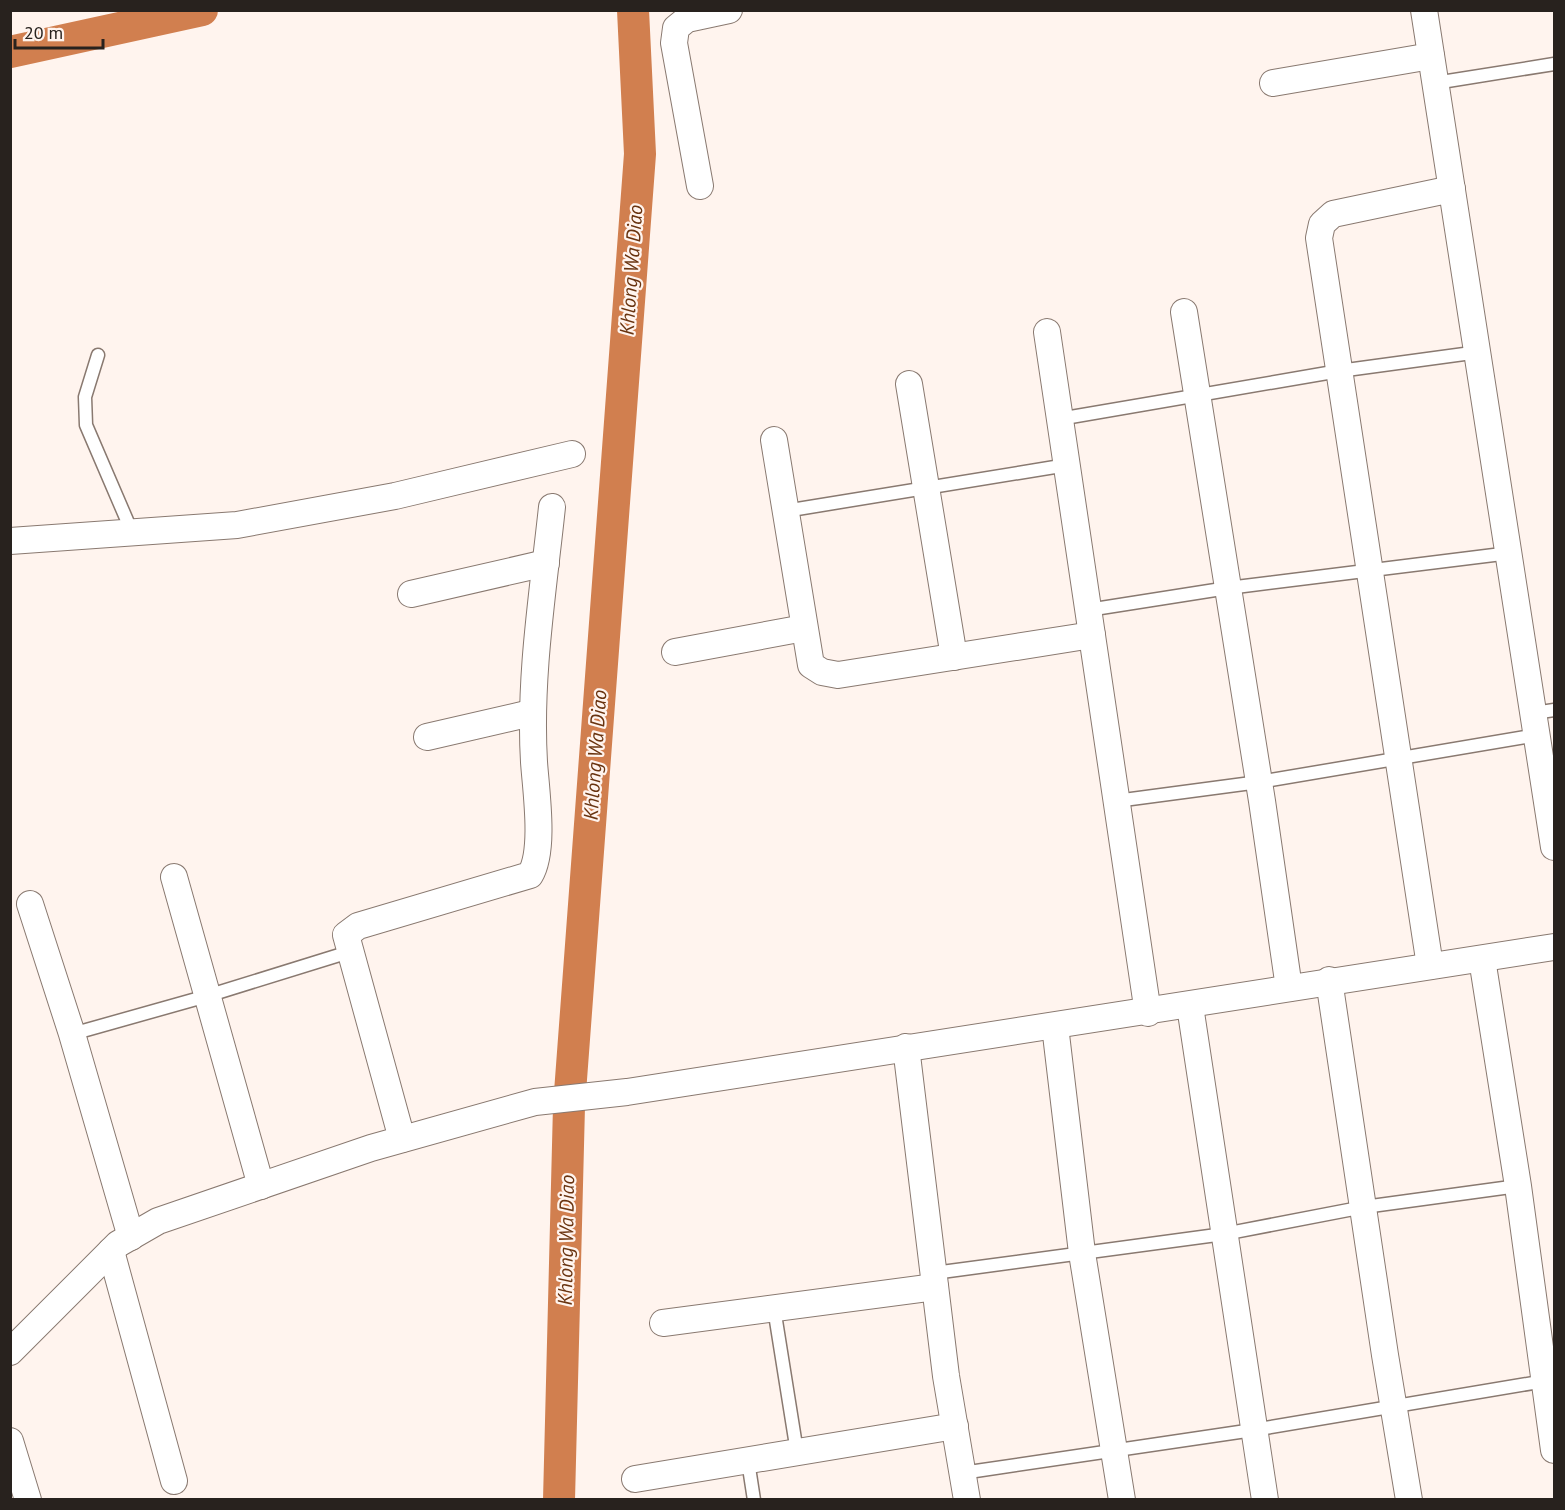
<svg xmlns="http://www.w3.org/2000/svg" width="1565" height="1510" font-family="'PT Sans',sans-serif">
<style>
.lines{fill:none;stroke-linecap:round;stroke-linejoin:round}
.canal{stroke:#d17f4f;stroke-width:32}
.service-casing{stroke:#897970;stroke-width:15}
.minor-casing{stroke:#897970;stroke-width:28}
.service{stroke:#fff;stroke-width:12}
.minor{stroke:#fff;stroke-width:26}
.labels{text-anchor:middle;stroke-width:4.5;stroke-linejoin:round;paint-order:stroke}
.water-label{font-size:20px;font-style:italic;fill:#69330f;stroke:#fff4ee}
</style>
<rect width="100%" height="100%" fill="#fff4ee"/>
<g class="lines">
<g class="canal">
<path d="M10,52L202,10"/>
<path d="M559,1500L569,1106L640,154L633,10"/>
</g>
<defs>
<g id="service">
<path d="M1435,83L1554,64"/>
<path d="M98,355L85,397L86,425L132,532"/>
<path d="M1059,419L1339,371L1479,352"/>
<path d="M785,511L1067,465"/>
<path d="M1088,610L1228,588L1510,553"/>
<path d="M1534,713L1554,710"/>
<path d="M1116,801L1259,782L1537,735"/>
<path d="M72,1034L207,996L349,952"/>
<path d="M934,1273L1224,1234L1364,1207L1518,1186"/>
<path d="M774,1308L797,1452"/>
<path d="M748,1461L754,1500"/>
<path d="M962,1473L1253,1430L1545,1381"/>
</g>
<g id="minor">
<path d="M1424,10L1554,847"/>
<path d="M1273,83L1431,56"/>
<path d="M700,186L674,43L676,28L687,19L729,10"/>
<path d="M1184,312L1262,801L1289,988"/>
<path d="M1047,332L1148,1013"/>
<path d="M909,384L954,657"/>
<path d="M774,440L811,665L822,672L838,675L1092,635"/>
<path d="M10,541L237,525L395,496L572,454"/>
<path d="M411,594L546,563"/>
<path d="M675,652L804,628"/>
<path d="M427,737L531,713"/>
<path d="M174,877L261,1186"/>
<path d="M30,904L72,1034L131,1237"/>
<path d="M1482,959L1518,1186L1554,1450"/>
<path d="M1430,966L1319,238L1322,224L1333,214L1452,189"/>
<path d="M1329,980L1385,1355L1409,1500"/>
<path d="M1190,1006L1265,1500"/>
<path d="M1055,1026L1082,1253L1122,1500"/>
<path d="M906,1047L946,1376L967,1500"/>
<path d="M402,1139L346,935L358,926L530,875C545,851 536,791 534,762C529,678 543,592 552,507"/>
<path d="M111,1251L174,1481"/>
<path d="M663,1323L935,1287"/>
<path d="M10,1352L118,1244L158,1221L371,1148L535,1102L627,1092L1554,947"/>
<path d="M10,1441L28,1500"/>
<path d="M635,1479L955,1426"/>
</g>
</defs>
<use href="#service" class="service-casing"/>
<use href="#minor" class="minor-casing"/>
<use href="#service" class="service"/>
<use href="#minor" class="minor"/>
</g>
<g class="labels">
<g class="water-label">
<text transform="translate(631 270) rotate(-86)" y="7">Khlong Wa Diao</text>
<text transform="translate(595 755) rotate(-86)" y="7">Khlong Wa Diao</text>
<text transform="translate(566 1240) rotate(-89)" y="7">Khlong Wa Diao</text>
</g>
</g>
<rect width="1565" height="1510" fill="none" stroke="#28221e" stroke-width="24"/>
<path d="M15 39v9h88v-9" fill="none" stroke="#28221e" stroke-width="3"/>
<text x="24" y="39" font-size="18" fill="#28221e" stroke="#fff4ee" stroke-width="4.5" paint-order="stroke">20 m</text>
</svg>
